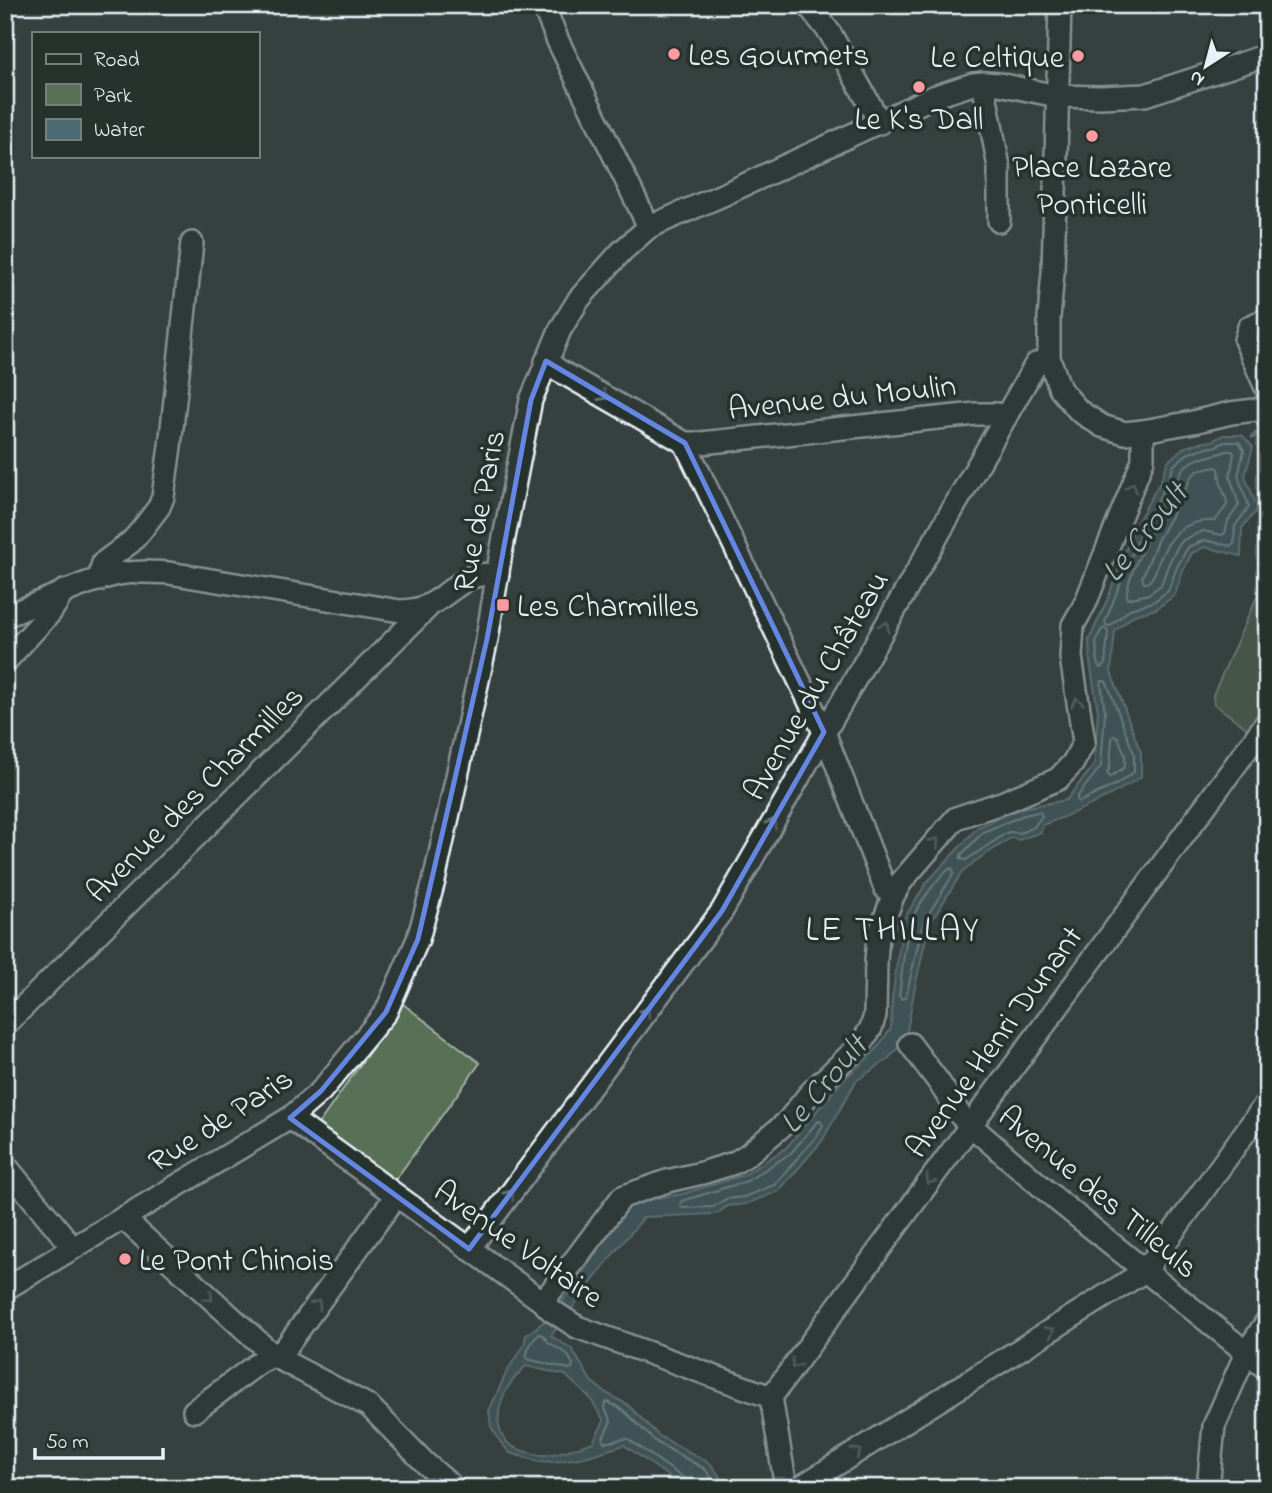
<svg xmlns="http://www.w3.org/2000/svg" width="1272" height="1493" font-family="'Indie Flower',sans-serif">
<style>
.green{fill:#587055;stroke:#a0b0a6;stroke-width:2}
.water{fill:#4c6c73;stroke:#8aa1a8;stroke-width:2;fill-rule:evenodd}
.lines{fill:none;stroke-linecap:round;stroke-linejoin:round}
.shore{stroke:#aabcc3;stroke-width:2}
.stream{stroke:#8aa1a8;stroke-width:5}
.minor-casing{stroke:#e8f1f8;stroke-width:26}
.minor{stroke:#26332d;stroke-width:21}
.oneway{stroke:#6a7674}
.marked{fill:none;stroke:#6487e3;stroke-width:5;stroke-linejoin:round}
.poi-dot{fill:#ff9aa2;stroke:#26332d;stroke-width:2.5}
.labels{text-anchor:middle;stroke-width:7;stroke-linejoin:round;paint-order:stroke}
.poi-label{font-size:32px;fill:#e8f1f8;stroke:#26332d;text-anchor:start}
.street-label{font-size:32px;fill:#e8f1f8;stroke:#26332d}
.water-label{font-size:33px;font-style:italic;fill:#aabcc3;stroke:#26332d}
.quarter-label{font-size:35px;letter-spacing:2px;fill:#e8f1f8;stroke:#26332d}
</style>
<rect width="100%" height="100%" fill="#36403f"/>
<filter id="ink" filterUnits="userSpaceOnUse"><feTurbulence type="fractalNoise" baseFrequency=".0143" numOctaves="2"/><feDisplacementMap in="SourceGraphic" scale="14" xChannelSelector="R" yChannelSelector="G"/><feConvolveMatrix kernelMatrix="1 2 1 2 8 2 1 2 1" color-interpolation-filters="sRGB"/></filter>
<g filter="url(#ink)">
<g class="green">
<path d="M1267,579V703L1248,729L1214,704L1213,695L1260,590Z"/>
<path d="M403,1004L480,1063L395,1180L317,1126Z"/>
</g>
<path class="water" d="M1223,435H1242L1253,447L1245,476L1258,509L1242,528L1241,556L1205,547L1192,553L1183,571L1175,595L1156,609L1134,615L1115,631L1111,672L1141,753V777C1110,797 1078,812 1043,825L1041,832L1019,840L1011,838L974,862L961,874L929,925L915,987L905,1041L888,1059L856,1081L822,1141L779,1191L746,1204L728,1206L716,1214L644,1217L610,1258L551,1336L572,1349L591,1381L606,1393L627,1404L659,1436L710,1463L728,1488H685L624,1445L585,1457L555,1462L537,1461L510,1453L501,1443L491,1427L489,1411L507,1371L524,1345L526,1335L546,1320L565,1298L629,1206L642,1200L682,1194L744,1175L786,1148L841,1082L874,1052L891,1028L892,999L903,920L927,882L978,827L1022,808L1066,800L1094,765L1098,712L1090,662L1089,640L1108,598L1134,528L1160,482L1168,461L1183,448L1198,443L1212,441ZM526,1366L565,1375L590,1398L604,1421L593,1442C578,1447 561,1454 545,1455C538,1456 530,1452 523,1451C491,1442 494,1406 511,1383C515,1377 521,1371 526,1366Z"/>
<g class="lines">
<g class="shore">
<path d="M1225,442H1239L1244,450L1238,476L1249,507L1235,526L1234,544L1230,546L1205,540L1188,547L1177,567L1168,591L1153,602L1130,609L1110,626H1107L1105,622L1141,531L1166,485L1174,465L1187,454L1200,449L1214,447Z"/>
<path d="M1226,451H1232L1234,453L1230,477L1239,505L1228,521L1225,533L1222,535L1203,531L1183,540L1178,546L1169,563L1161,585L1149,594L1127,599C1123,578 1163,511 1174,490C1177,484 1178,476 1182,470C1192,456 1212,458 1226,451Z"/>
<path d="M1216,467L1219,469L1220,481L1227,502V505L1215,521C1184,519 1169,535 1158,564C1155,572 1154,578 1147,583H1144L1142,578L1158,539L1183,495L1191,477L1197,471Z"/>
<path d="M1105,628L1108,632L1105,665L1101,668L1098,665L1096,642L1101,630Z"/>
<path d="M1102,681H1105L1107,683L1134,754V772L1117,784L1079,802L1077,800V797L1101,766L1105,712L1101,684Z"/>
<path d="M1114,736L1118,737L1125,755V767L1110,777L1107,773L1110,766L1112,738Z"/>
<path d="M1038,812L1041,813L1042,816L1034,827L1020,833L1008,832L966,860L961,859V855L983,832L1024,815Z"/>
<path d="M952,868L954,873L923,923L906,997L902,999L899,996C902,974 904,945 910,924C914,911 940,872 952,868Z"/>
<path d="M820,1121L823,1125L816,1137L774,1185L744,1197L726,1199L713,1207L683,1208L681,1207L680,1204L682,1201L747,1181L791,1153L817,1122Z"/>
<path d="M539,1334L543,1335L548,1342L567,1354L573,1364L572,1368L569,1369L527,1359C525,1351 533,1339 539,1334Z"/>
<path d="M688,1488V1483L685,1479L628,1439C620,1437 612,1444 604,1442L603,1438L611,1421L604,1407L605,1403L608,1402L623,1410L656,1442L705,1469L719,1488"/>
</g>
<path class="stream" d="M1253,437L1261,430"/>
<defs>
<g id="minor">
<path d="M543,5L558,41L649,227"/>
<path d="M808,5L830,33L880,123"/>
<path d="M1060,5L1053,272L1049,318V358L1060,389L1079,411L1102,426L1125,433L1143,431L1193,422L1231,413L1263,409L1267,418"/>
<path d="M983,83L999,167V221"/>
<path d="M1267,319L1249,327L1245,340L1267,390"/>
<path d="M546,361L558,370L685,443H701L976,414H997L1006,417"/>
<path d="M685,443L824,732L885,888L893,896"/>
<path d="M99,580L103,563L131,542L140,532L159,507L163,497L170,446L192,243"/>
<path d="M5,616C42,603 76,584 114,575C132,571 151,572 169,573L400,611C436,611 442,592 470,578C478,574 489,574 498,574"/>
<path d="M5,662L50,613L64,591"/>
<path d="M5,1025L428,607"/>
<path d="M910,1044L938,1081L960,1115L970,1125L1057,1200L1267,1369"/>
<path d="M290,1118L543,1302L551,1310L577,1327L771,1397"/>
<path d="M5,1165L65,1238L71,1249"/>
<path d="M123,1218L274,1356L369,1406L426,1464L454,1488"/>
<path d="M469,1249L722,911L1036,364L1049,358"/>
<path d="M5,1289L290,1118L321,1091L386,1012L418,939L434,881L487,639L501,553L531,400L560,330L579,299L604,271L622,251L649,227L727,193L933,97L973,84L985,83L999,84L1057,96L1100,97L1145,95L1267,55"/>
<path d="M543,1302L622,1197L667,1181L702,1173L734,1163L747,1155L787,1122L810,1093L861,1044L871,1028L875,1015L876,961L878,937L893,896L901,882L956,818L1004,802L1058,779L1073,763L1084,742L1071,657L1073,625L1085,604L1143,460V431"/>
<path d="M771,1397L1267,722"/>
<path d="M771,1397L786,1488"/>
<path d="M194,1411L260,1362L284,1350L396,1196"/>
<path d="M799,1488L1145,1271L1267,1102"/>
<path d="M1208,1488L1214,1426L1246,1353L1267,1321"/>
</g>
</defs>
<use href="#minor" class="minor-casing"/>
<use href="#minor" class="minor"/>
</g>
<defs><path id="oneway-chevron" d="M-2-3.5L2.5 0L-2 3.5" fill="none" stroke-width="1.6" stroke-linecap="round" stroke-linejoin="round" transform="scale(1.75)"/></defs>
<g class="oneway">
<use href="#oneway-chevron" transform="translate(604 396) rotate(30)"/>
<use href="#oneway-chevron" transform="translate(1132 487) rotate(-68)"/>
<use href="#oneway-chevron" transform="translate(885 626) rotate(-60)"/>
<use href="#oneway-chevron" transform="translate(1077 702) rotate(-99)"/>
<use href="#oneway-chevron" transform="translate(772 823) rotate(-60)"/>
<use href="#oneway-chevron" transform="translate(935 842) rotate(-49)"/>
<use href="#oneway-chevron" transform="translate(646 1012) rotate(-53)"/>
<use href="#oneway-chevron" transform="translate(930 1180) rotate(126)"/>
<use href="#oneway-chevron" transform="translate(510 1194) rotate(-53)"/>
<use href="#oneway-chevron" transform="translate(209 1297) rotate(43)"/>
<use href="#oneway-chevron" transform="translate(317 1304) rotate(-54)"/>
<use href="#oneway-chevron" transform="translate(1050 1331) rotate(-32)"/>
<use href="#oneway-chevron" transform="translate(795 1364) rotate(126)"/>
<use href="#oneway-chevron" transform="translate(857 1452) rotate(-32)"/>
</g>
</g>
<path d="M0 0H1272V1493H0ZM546,361L685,443L824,732L722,911L469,1249L290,1118L321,1091L386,1012L418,939L487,639L531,400Z" fill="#36403f" fill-opacity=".55" fill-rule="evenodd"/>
<path class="marked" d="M546,361L685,443L824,732L722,911L469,1249L290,1118L321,1091L386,1012L418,939L487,639L531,400Z"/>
<g class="poi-dot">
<circle cx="674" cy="54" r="7"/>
<circle cx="1078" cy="56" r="7"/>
<circle cx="919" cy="87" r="7"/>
<circle cx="1092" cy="136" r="7"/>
<rect x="496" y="598" width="14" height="14" rx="3.5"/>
<circle cx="125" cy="1259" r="7"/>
</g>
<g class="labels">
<g class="poi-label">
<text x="688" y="65">Les Gourmets</text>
<text x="1064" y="67" text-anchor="end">Le Celtique</text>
<text x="919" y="129" text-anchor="middle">Le K's Dall</text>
<text x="1092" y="177" text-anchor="middle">Place Lazare<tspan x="1092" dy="37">Ponticelli</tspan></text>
<text x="517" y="616">Les Charmilles</text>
<text x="139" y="1270">Le Pont Chinois</text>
</g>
<g class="street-label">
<text transform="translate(842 396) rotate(-6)" y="11">Avenue du Moulin</text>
<text transform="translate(478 511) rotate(-79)" y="11">Rue de Paris</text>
<text transform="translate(815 685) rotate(-60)" y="11">Avenue du Château</text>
<text transform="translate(194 793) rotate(-45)" y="11">Avenue des Charmilles</text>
<text transform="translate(993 1041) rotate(-54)" y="11">Avenue Henri Dunant</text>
<text transform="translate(220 1119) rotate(-33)" y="11">Rue de Paris</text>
<text transform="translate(1099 1191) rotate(40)" y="11">Avenue des Tilleuls</text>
<text transform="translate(519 1243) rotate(35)" y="11">Avenue Voltaire</text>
</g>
<g class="water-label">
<text transform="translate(1143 531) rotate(-51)" y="12">Le Croult</text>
<text transform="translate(822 1083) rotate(-50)" y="12">Le Croult</text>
</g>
<g class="quarter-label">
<text x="893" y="940">LE THILLAY</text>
</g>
</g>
<rect width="1272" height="1493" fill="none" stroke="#26332d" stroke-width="28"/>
<rect x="14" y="14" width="1244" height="1465" fill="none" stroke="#e8f1f8" stroke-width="2.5" filter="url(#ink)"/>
<rect x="32" y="32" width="228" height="126" fill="#26332d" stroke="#747f7e" stroke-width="2"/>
<rect x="46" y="54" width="35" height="10" fill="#26332d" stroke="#747f7e" stroke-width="2"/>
<text x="94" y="66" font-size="21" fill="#e8f1f8">Road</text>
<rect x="46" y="84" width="35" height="21" fill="#587055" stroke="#747f7e" stroke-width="2"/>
<text x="94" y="102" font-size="21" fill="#e8f1f8">Park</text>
<rect x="46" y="119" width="35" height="21" fill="#4c6c73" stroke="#747f7e" stroke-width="2"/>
<text x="94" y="136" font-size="21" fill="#e8f1f8">Water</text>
<g transform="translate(1206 66) rotate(216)" stroke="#26332d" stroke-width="5" paint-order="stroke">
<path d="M0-5L12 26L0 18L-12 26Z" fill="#e8f1f8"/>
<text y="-10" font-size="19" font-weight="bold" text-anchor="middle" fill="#e8f1f8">N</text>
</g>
<path d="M35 1448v10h128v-10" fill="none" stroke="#e8f1f8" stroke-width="3.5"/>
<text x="46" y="1448" font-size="21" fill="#e8f1f8" stroke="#26332d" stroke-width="5" paint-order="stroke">50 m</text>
</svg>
